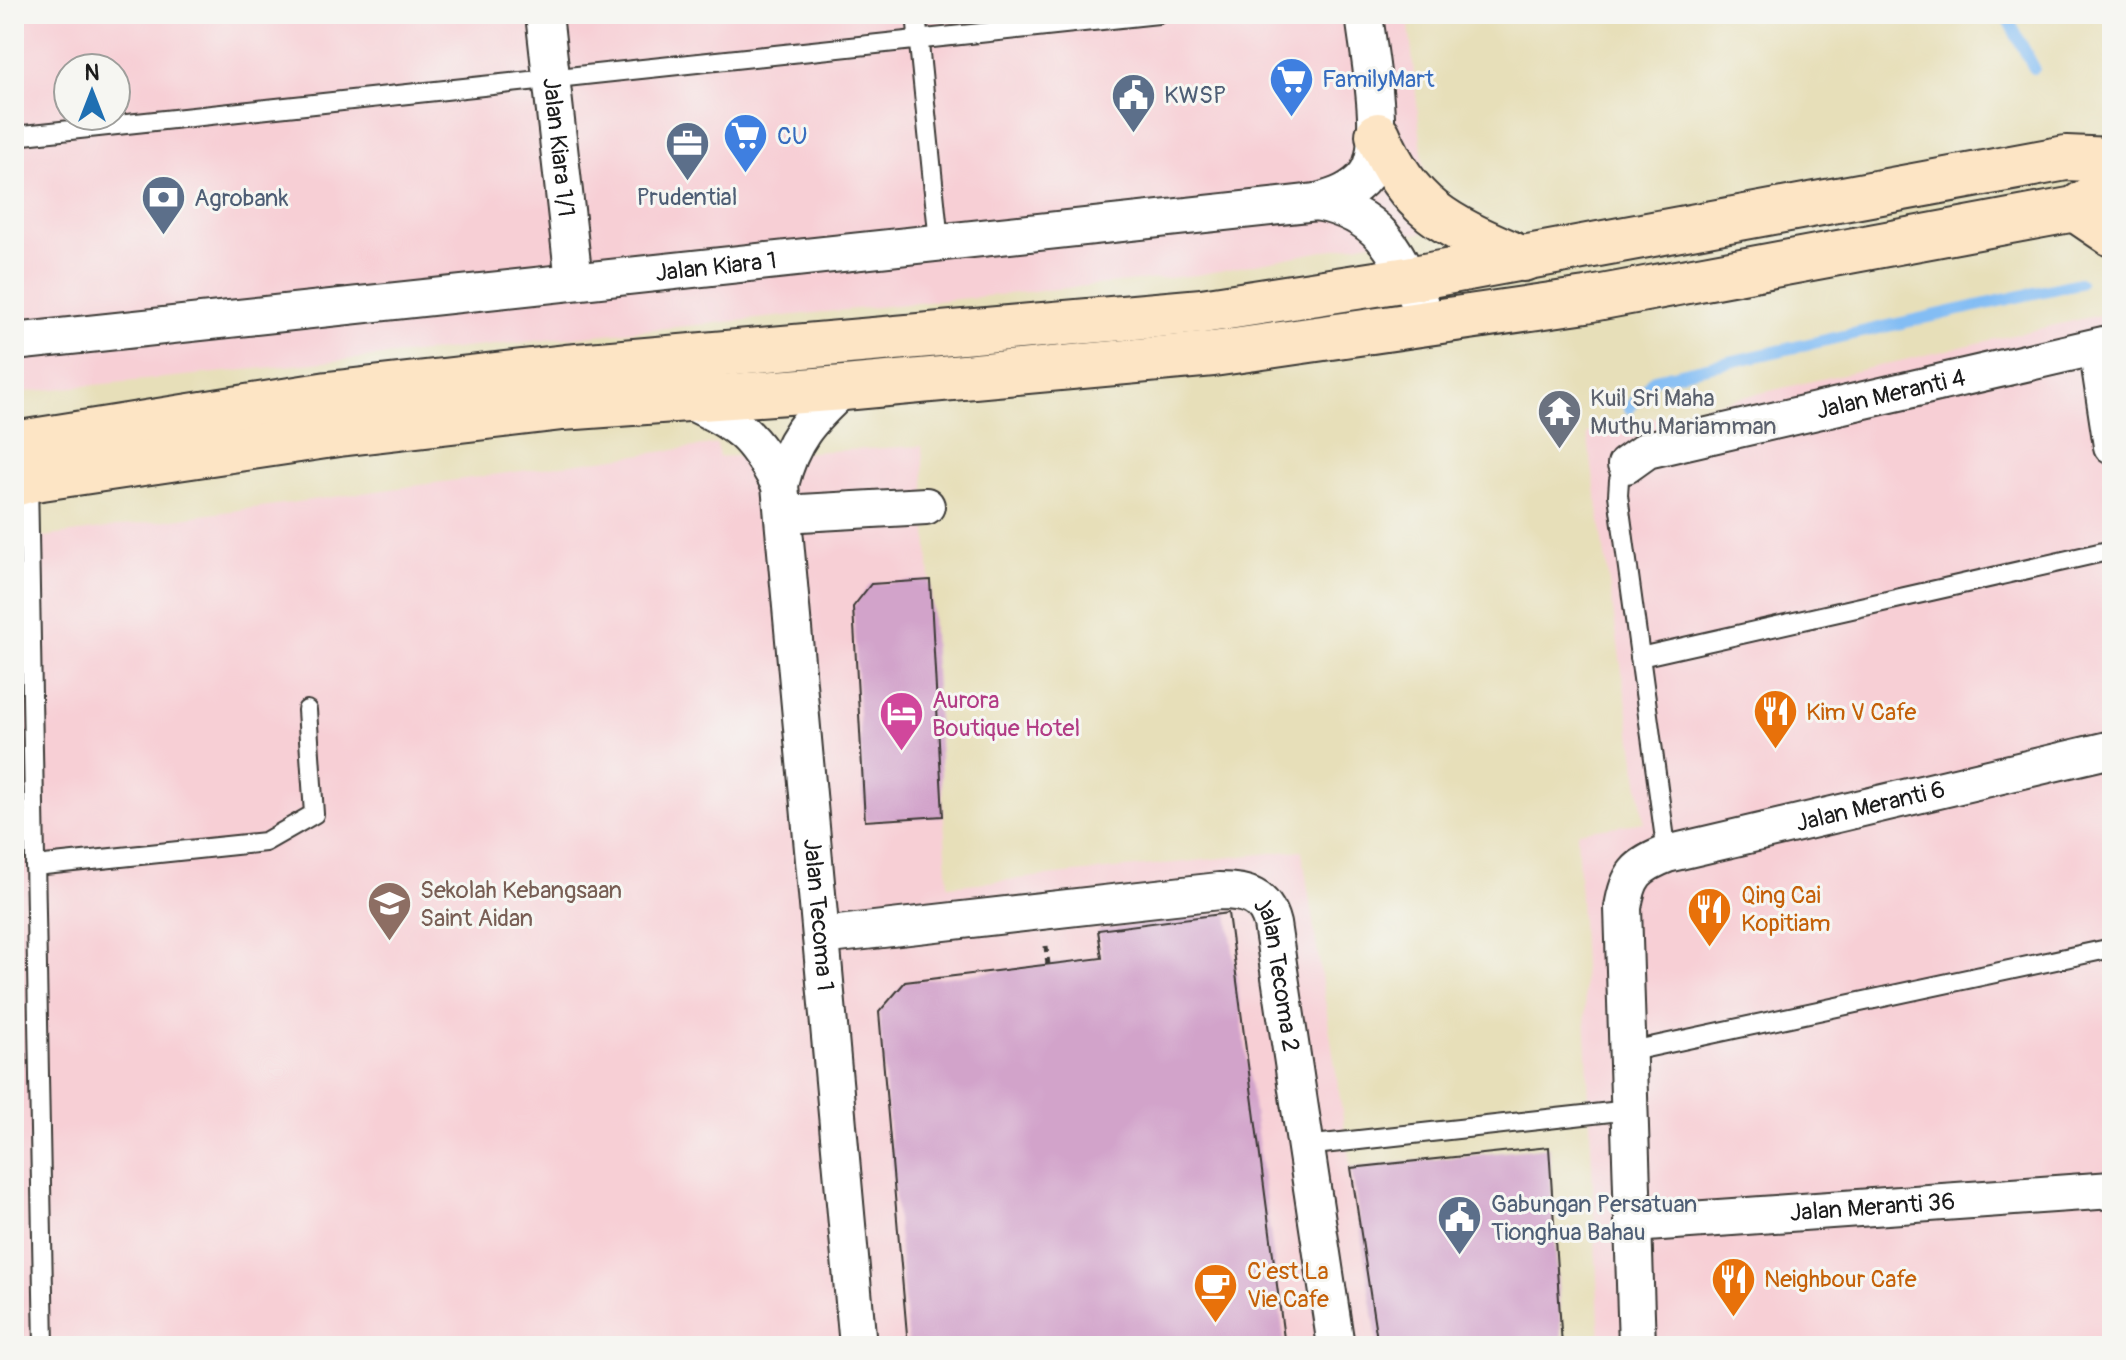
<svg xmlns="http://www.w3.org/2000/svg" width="2126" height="1360" font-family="Pangolin,sans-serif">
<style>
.built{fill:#f7cfd5;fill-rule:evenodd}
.green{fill:#91ca7e;stroke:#56734d;stroke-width:2}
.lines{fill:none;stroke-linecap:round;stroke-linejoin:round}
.stream{stroke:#83bdf4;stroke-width:12}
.building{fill:#d2a3ca}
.lane-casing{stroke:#3a3934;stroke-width:22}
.street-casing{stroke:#3a3934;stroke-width:40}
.secondary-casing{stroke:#3a3934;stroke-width:48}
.path{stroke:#3a3934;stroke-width:5;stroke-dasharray:6 6;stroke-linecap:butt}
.lane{stroke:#fff;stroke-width:18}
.street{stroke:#fff;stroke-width:36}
.secondary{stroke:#fde5c5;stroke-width:44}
.labels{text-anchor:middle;stroke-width:6;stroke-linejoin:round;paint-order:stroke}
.shop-label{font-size:24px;fill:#366cbe;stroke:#f6f6f2;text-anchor:start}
.service-label{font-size:24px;fill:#4e5e75;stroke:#f6f6f2;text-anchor:start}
.street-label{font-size:24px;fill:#1c1c1c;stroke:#f6f6f2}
.worship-label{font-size:24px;fill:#5b616d;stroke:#f6f6f2;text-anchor:start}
.hotel-label{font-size:24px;fill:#b23c85;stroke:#f6f6f2;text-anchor:start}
.food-label{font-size:24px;fill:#c56008;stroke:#f6f6f2;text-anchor:start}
.education-label{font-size:24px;fill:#785e54;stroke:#f6f6f2;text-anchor:start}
</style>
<rect width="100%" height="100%" fill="#f6f6f2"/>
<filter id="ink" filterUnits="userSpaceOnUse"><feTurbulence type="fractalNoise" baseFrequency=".0125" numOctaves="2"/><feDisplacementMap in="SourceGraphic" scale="16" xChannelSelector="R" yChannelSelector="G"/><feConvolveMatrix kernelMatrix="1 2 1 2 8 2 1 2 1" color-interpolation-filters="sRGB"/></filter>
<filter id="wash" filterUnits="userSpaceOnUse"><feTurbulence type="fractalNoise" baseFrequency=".006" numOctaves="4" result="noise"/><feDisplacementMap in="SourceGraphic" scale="32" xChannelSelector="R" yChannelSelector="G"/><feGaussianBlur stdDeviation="1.8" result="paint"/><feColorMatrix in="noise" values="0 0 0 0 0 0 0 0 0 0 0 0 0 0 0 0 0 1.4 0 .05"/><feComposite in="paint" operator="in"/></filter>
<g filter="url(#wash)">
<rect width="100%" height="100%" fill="#e7dfb9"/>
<g class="built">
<path d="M14,14H1408L1430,231L1197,275L14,393ZM68,68H116V116H68Z"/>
<path d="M2112,312V1346H1600L1577,832L1644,822L1587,433Z"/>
<path d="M717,444L719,457L922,446L948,886L1302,850L1378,1346H14V541Z"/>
</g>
<path class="green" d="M14,1189L22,1346H14Z"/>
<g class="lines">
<g class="stream">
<path d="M2005,14L2034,68"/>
<path d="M1629,408L1654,379L2079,283"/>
</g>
</g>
<g id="blocks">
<g class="building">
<path d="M930,580L943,816L865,821L853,607L871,584Z"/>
<path d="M1228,913L1285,1346H908L879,1012L905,982L1102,958L1098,930Z"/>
<path d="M1549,1147L1562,1346H1378L1351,1168Z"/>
</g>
</g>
</g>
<g filter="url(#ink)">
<use href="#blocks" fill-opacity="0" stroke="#3a3934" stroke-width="2"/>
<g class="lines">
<defs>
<g id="lane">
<path d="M916,14L939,242"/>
<path d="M14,136L1158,14"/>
<path d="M1626,465L1619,480L1618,495L1667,854"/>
<path d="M28,480L44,1346"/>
<path d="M1640,657L2112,550"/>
<path d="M35,866L265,842L314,814L307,710"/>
<path d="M1627,1052L2112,948"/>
<path d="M1305,1146L1629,1110"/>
</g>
<g id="street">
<path id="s1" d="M544,14L574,281"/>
<path d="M1317,202C1391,217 1399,262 1429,323"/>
<path id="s2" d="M14,342L1317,202C1335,197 1354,191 1366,175C1388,145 1368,52 1364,14"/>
<path d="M2097,347L2112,446"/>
<path id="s3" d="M844,388C810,419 791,439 780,485L858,1346"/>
<path d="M687,400C740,425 752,433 780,485"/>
<path id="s4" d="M1626,465L1647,450L2112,343"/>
<path d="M783,514L926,506"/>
<path id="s5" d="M821,936L1219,891C1246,891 1265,896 1272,924L1336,1346"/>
<path id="s6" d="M1633,1224L2112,1190"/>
<path id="s7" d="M1637,1346L1623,908C1628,875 1636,866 1667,854L2112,749"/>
</g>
<g id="secondary">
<path d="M1378,135C1410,212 1451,227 1523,259"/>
<path d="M2075,209L2112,234"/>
<path d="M14,444L328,394L566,367L1202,311L1408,279L2066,158L2112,160"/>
<path d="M14,484L28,480L339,434L562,408L844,388L1213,354L1586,300L2075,209L2112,185"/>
</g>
</defs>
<use href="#lane" class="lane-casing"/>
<use href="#street" class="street-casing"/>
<use href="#secondary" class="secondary-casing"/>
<path class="path" d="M1046,946L1048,965"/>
<use href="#lane" class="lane"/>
<use href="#street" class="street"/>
<use href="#secondary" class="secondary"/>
</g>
</g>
<defs>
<symbol id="supermarket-pin" viewBox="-11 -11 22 30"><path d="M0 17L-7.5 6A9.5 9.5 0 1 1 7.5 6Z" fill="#3f7fe0" stroke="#f6f6f2"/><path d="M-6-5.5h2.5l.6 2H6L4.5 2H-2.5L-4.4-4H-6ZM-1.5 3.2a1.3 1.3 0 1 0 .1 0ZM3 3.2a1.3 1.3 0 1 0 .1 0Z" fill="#fff"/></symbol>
<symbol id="civic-pin" viewBox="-11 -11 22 30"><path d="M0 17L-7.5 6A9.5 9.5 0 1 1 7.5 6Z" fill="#5c6f8a" stroke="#f6f6f2"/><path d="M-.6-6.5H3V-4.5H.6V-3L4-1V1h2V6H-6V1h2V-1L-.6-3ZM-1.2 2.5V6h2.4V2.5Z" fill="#fff"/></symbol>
<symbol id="office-pin" viewBox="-11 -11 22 30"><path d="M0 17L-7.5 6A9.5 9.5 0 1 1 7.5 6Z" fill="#5c6f8a" stroke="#f6f6f2"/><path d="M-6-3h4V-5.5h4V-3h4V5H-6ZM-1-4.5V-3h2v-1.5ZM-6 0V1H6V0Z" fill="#fff"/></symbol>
<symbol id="bank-pin" viewBox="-11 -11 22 30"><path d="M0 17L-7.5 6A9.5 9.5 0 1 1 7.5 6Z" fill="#5c6f8a" stroke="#f6f6f2"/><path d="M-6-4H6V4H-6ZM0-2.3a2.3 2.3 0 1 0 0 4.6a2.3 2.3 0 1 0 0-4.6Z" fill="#fff"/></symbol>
<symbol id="temple-pin" viewBox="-11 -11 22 30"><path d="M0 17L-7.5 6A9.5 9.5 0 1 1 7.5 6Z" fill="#6b7280" stroke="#f6f6f2"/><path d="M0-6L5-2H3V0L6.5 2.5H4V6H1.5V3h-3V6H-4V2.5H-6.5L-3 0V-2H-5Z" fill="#fff"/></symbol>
<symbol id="restaurant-pin" viewBox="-11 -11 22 30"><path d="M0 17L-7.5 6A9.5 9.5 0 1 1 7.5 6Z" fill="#e8710a" stroke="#f6f6f2"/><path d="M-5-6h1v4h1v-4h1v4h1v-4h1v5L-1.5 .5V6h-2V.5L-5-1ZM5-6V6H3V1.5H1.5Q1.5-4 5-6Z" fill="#fff"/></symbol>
<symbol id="hotel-pin" viewBox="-11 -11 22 30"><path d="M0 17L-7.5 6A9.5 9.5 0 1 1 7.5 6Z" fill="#d1479c" stroke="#f6f6f2"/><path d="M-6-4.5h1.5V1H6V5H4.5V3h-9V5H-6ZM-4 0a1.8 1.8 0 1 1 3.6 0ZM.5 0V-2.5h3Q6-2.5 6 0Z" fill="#fff"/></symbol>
<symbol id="school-pin" viewBox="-11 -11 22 30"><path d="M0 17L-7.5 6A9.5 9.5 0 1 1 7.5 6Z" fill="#8d6e63" stroke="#f6f6f2"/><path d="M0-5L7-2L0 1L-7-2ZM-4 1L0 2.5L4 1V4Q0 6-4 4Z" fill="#fff"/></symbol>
<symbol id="cafe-pin" viewBox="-11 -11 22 30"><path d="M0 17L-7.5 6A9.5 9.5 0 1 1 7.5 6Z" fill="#e8710a" stroke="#f6f6f2"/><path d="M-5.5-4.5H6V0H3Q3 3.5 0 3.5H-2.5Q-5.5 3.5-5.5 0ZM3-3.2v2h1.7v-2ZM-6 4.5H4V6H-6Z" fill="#fff"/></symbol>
</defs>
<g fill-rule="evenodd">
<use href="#supermarket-pin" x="1266" y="54" width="51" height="69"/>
<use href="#civic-pin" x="1108" y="70" width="51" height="69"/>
<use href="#supermarket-pin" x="720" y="110" width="51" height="69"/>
<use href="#office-pin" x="662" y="118" width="51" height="69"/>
<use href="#bank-pin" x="138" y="172" width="51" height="69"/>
<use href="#temple-pin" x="1534" y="386" width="51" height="69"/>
<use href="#restaurant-pin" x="1750" y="686" width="51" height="69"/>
<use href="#hotel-pin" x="876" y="688" width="51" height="69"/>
<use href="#school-pin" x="364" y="878" width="51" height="69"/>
<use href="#restaurant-pin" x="1684" y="884" width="51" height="69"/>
<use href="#civic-pin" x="1434" y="1192" width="51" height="69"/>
<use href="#restaurant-pin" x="1708" y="1254" width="51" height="69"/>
<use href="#cafe-pin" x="1190" y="1260" width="51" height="69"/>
</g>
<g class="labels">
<g class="shop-label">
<text x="1322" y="87">FamilyMart</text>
<text x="777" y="144">CU</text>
</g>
<g class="service-label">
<text x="1164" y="103">KWSP</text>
<text x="687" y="205" text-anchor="middle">Prudential</text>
<text x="194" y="206">Agrobank</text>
<text x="1491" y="1212">Gabungan Persatuan<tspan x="1491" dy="28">Tionghua Bahau</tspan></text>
</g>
<g class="street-label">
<text dy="8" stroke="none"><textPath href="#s1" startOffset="134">Jalan Kiara 1/1</textPath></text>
<text dy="8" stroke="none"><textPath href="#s2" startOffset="706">Jalan Kiara 1</textPath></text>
<text dy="8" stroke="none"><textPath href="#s4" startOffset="276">Jalan Meranti 4</textPath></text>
<text dy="8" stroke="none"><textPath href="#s7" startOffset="722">Jalan Meranti 6</textPath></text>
<text dy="8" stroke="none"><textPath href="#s3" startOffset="550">Jalan Tecoma 1</textPath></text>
<text dy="8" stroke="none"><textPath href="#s5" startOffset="520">Jalan Tecoma 2</textPath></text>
<text dy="8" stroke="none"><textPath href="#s6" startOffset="240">Jalan Meranti 36</textPath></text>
</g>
<g class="worship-label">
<text x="1590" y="406">Kuil Sri Maha<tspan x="1590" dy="28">Muthu Mariamman</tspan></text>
</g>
<g class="hotel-label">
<text x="932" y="708">Aurora<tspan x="932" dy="28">Boutique Hotel</tspan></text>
</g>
<g class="food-label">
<text x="1806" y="720">Kim V Cafe</text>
<text x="1741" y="903">Qing Cai<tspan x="1741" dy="28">Kopitiam</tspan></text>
<text x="1247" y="1279">C'est La<tspan x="1247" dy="28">Vie Cafe</tspan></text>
<text x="1764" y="1287">Neighbour Cafe</text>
</g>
<g class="education-label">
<text x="420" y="898">Sekolah Kebangsaan<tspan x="420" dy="28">Saint Aidan</tspan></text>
</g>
</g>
<rect width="2126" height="1360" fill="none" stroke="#f6f6f2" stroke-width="48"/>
<g transform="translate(92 92)"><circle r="38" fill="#f6f6f2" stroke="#9f9f9c" stroke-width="2"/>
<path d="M0-6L14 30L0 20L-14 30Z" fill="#1f6fb2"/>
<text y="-12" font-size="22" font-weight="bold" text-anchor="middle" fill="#1c1c1c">N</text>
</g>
</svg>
